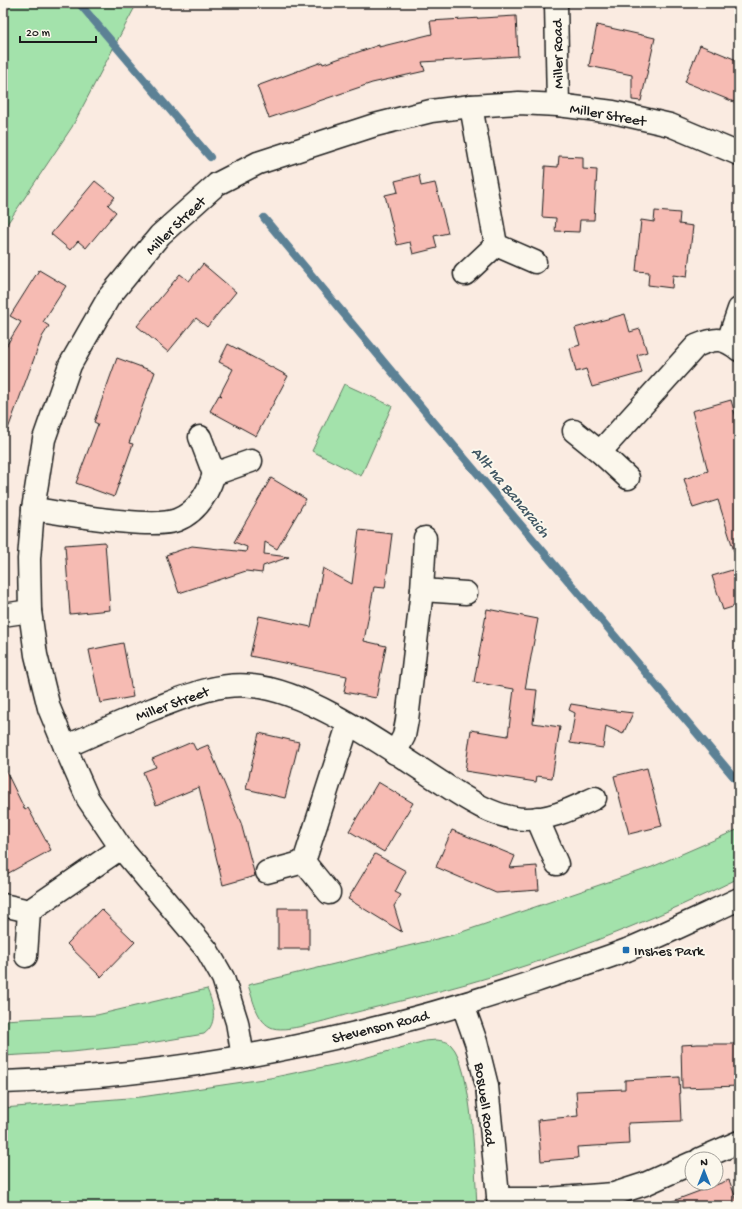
<svg xmlns="http://www.w3.org/2000/svg" width="742" height="1209" font-family="'Gochi Hand',sans-serif">
<style>
.green{fill:#a3e2ab;stroke:#607f64}
.lines{fill:none;stroke-linecap:round;stroke-linejoin:round}
.stream{stroke:#5c8195;stroke-width:8}
.building{fill:#f6bbb3;stroke:#1c1c1c}
.street-casing{stroke:#1c1c1c;stroke-width:25}
.secondary-casing{stroke:#1c1c1c;stroke-width:25}
.street{stroke:#fbf7ec;stroke-width:22}
.secondary{stroke:#fbf7ec;stroke-width:22}
.poi-dot{fill:#1f6fb2;stroke:#fbf7ec;stroke-width:1.5}
.labels{text-anchor:middle;stroke-width:4;stroke-linejoin:round;paint-order:stroke}
.street-label{font-size:15px;fill:#1c1c1c;stroke:#fbf7ec}
.poi-label{font-size:15px;fill:#1c1c1c;stroke:#fbf7ec;text-anchor:start}
.water-label{font-size:16px;font-style:italic;fill:#415763;stroke:#fbf7ec}
</style>
<rect width="100%" height="100%" fill="#faebe1"/>
<filter id="ink" filterUnits="userSpaceOnUse"><feTurbulence type="fractalNoise" baseFrequency=".025" numOctaves="2"/><feDisplacementMap in="SourceGraphic" scale="8" xChannelSelector="R" yChannelSelector="G"/><feConvolveMatrix kernelMatrix="1 2 1 2 8 2 1 2 1" color-interpolation-filters="sRGB"/></filter>
<g filter="url(#ink)">
<g class="green">
<path d="M3,3H137L72,127L3,230Z"/>
<path d="M344,384L392,406L361,476L312,451Z"/>
<path d="M739,829V878C664,915 585,947 506,972C456,988 404,1000 353,1013C336,1017 289,1033 273,1028C257,1023 253,999 248,985L453,935L652,867Z"/>
<path d="M207,989C213,1003 219,1023 204,1034L138,1045L72,1052L3,1056V1020L97,1015Z"/>
<path d="M437,1040C442,1041 448,1041 451,1045C473,1067 475,1173 477,1206H3V1108L141,1097L270,1078L357,1060L425,1041Z"/>
</g>
<g class="lines">
<g class="stream">
<path d="M79,3L210,157"/>
<path d="M264,218L433,421L739,783"/>
</g>
</g>
<g class="building">
<path d="M516,16L518,56L422,62L425,71L372,83L269,118L257,86L322,62L323,64L379,45V47L432,34L430,21Z"/>
<path d="M597,25L655,38L641,101L632,100V75L589,66Z"/>
<path d="M700,45L739,61V104L685,82Z"/>
<path d="M559,156L583,157V169L597,170L594,220H580L579,232L555,231L556,218L542,217L545,166L558,167Z"/>
<path d="M419,175L421,186L435,183L448,233L434,236L437,248L413,254L410,242L397,245L385,195L398,192L395,181Z"/>
<path d="M95,181L115,197L108,205L116,212L86,248L78,241L70,250L51,234Z"/>
<path d="M655,211L680,213L679,224L693,226L687,277L673,275L672,288L648,285L649,272L636,271L641,220L654,222Z"/>
<path d="M203,264L236,292L207,327L196,318L168,352L137,326L180,274L189,281Z"/>
<path d="M39,270L66,286L43,322L49,326L42,337L5,437H3V351L21,322L10,316Z"/>
<path d="M625,314L630,332L640,329L647,352L637,355L642,373L592,387L586,369L576,372L570,348L580,345L575,328Z"/>
<path d="M228,344L288,376L256,436L210,411L219,395L222,396L220,394L233,369L219,362Z"/>
<path d="M117,358L155,372L129,443L133,444L114,497L76,483L98,424L94,422Z"/>
<path d="M731,400L739,428V550L734,551L718,500L693,508L684,479L708,471L692,411Z"/>
<path d="M271,478L306,499L277,549L265,542L264,554L289,557L263,566L262,573L246,571L179,593L166,555L192,546L246,552L247,547L234,542Z"/>
<path d="M359,530L392,534L385,588L374,587L364,641L386,646L376,698L344,692L347,676L250,656L259,616L311,627L323,568L352,584Z"/>
<path d="M105,542L110,610L70,614L65,545Z"/>
<path d="M739,568V605L723,610L712,576Z"/>
<path d="M487,609L538,619L525,689L537,690L533,723L560,727L552,778L537,776L536,782L465,771L471,730L508,736L514,689L474,682Z"/>
<path d="M123,643L133,697L100,703L89,650Z"/>
<path d="M571,704L608,710L633,713L623,734L606,726L603,748L570,743L575,713L569,710Z"/>
<path d="M259,733L299,742L285,798L246,789Z"/>
<path d="M192,742L196,750L208,745L241,823L255,876L223,885L199,787L156,805L143,772L156,767L152,759Z"/>
<path d="M3,765L25,810L28,808L51,850L3,876Z"/>
<path d="M647,768L662,826L629,834L614,776Z"/>
<path d="M378,782L413,803L384,852L349,831Z"/>
<path d="M452,830L515,856L510,868L537,866L539,890L496,893L436,867Z"/>
<path d="M375,854L406,871L395,892L401,895L394,906L402,932L348,899Z"/>
<rect x="278" y="908" width="31" height="41"/>
<path d="M101,909L135,942L101,977L67,944Z"/>
<path d="M698,1044H739V1086L682,1088L681,1045Z"/>
<path d="M679,1077L681,1121L628,1123L629,1144L577,1147L578,1158L541,1161L538,1120L578,1116L576,1091L625,1089V1080Z"/>
<path d="M729,1180L739,1206H665V1204Z"/>
</g>
<g class="lines">
<defs>
<g id="street">
<path d="M556,3L558,105"/>
<path d="M471,106L496,245"/>
<path d="M465,274L496,245L535,262"/>
<path d="M728,341L739,309"/>
<path d="M574,431L600,452L628,478"/>
<path d="M200,437L214,474L251,461"/>
<path d="M600,452L696,346C715,338 723,337 739,350"/>
<path d="M33,509C64,513 151,530 177,520C197,512 208,493 214,474"/>
<path d="M422,590L466,593"/>
<path d="M3,615L30,611"/>
<path d="M65,747C94,734 123,721 153,709C185,697 217,682 252,686C310,691 389,749 439,781C463,797 495,819 526,819C553,819 571,809 595,798"/>
<path d="M395,753L404,736L407,720L422,590L425,538"/>
<path d="M537,818L557,864"/>
<path d="M304,862L348,725"/>
<path d="M267,872L304,862L329,893"/>
<path d="M3,905L29,911L26,956"/>
<path d="M29,911L121,848"/>
<path d="M463,1005L476,1042L487,1086L499,1206"/>
<path d="M243,1057L237,1022L223,978L207,950L121,848L88,799L65,747L49,708L36,655L30,611L29,559L33,509L44,439L70,365L109,297L160,235L217,184L258,163L375,125L431,111L471,106L519,103L558,105L613,112L670,125L739,154"/>
<path d="M700,1159L739,1142"/>
<path d="M498,1199H547L614,1194L645,1184L692,1163"/>
</g>
<path id="secondary" d="M3,1082C182,1076 363,1039 533,982C564,971 596,962 627,950C665,934 702,916 739,899"/>
</defs>
<use href="#street" class="street-casing"/>
<use href="#secondary" class="secondary-casing"/>
<use href="#street" class="street"/>
<use href="#secondary" class="secondary"/>
</g>
</g>
<rect class="poi-dot" x="622" y="946" width="8" height="8" rx="2"/>
<g class="labels">
<g class="street-label">
<text transform="translate(557 54) rotate(-91)" y="5">Miller Road</text>
<text transform="translate(608 114) rotate(10)" y="5">Miller Street</text>
<text transform="translate(175 225) rotate(-44)" y="5">Miller Street</text>
<text transform="translate(172 703) rotate(-20)" y="5">Miller Street</text>
<text transform="translate(380 1026) rotate(-14)" y="5">Stevenson Road</text>
<text transform="translate(486 1104) rotate(82)" y="5">Boswell Road</text>
</g>
<g class="poi-label">
<text x="634" y="955">Inshes Park</text>
</g>
<g class="water-label">
<text transform="translate(512 491) rotate(50)" y="6">Allt na Banaraich</text>
</g>
</g>
<rect width="742" height="1209" fill="none" stroke="#fbf7ec" stroke-width="16"/>
<rect x="8" y="8" width="726" height="1193" fill="none" stroke="#1c1c1c" stroke-width="1.5" filter="url(#ink)"/>
<g transform="translate(704 1171)"><circle r="19" fill="#fbf7ec" stroke="#a29f99"/>
<path d="M0-3L7 15L0 10L-7 15Z" fill="#1f6fb2"/>
<text y="-6" font-size="11" font-weight="bold" text-anchor="middle" fill="#1c1c1c">N</text>
</g>
<path d="M20 36v6h76v-6" fill="none" stroke="#1c1c1c" stroke-width="2"/>
<text x="26" y="36" font-size="12" fill="#1c1c1c" stroke="#fbf7ec" stroke-width="3" paint-order="stroke">20 m</text>
</svg>
